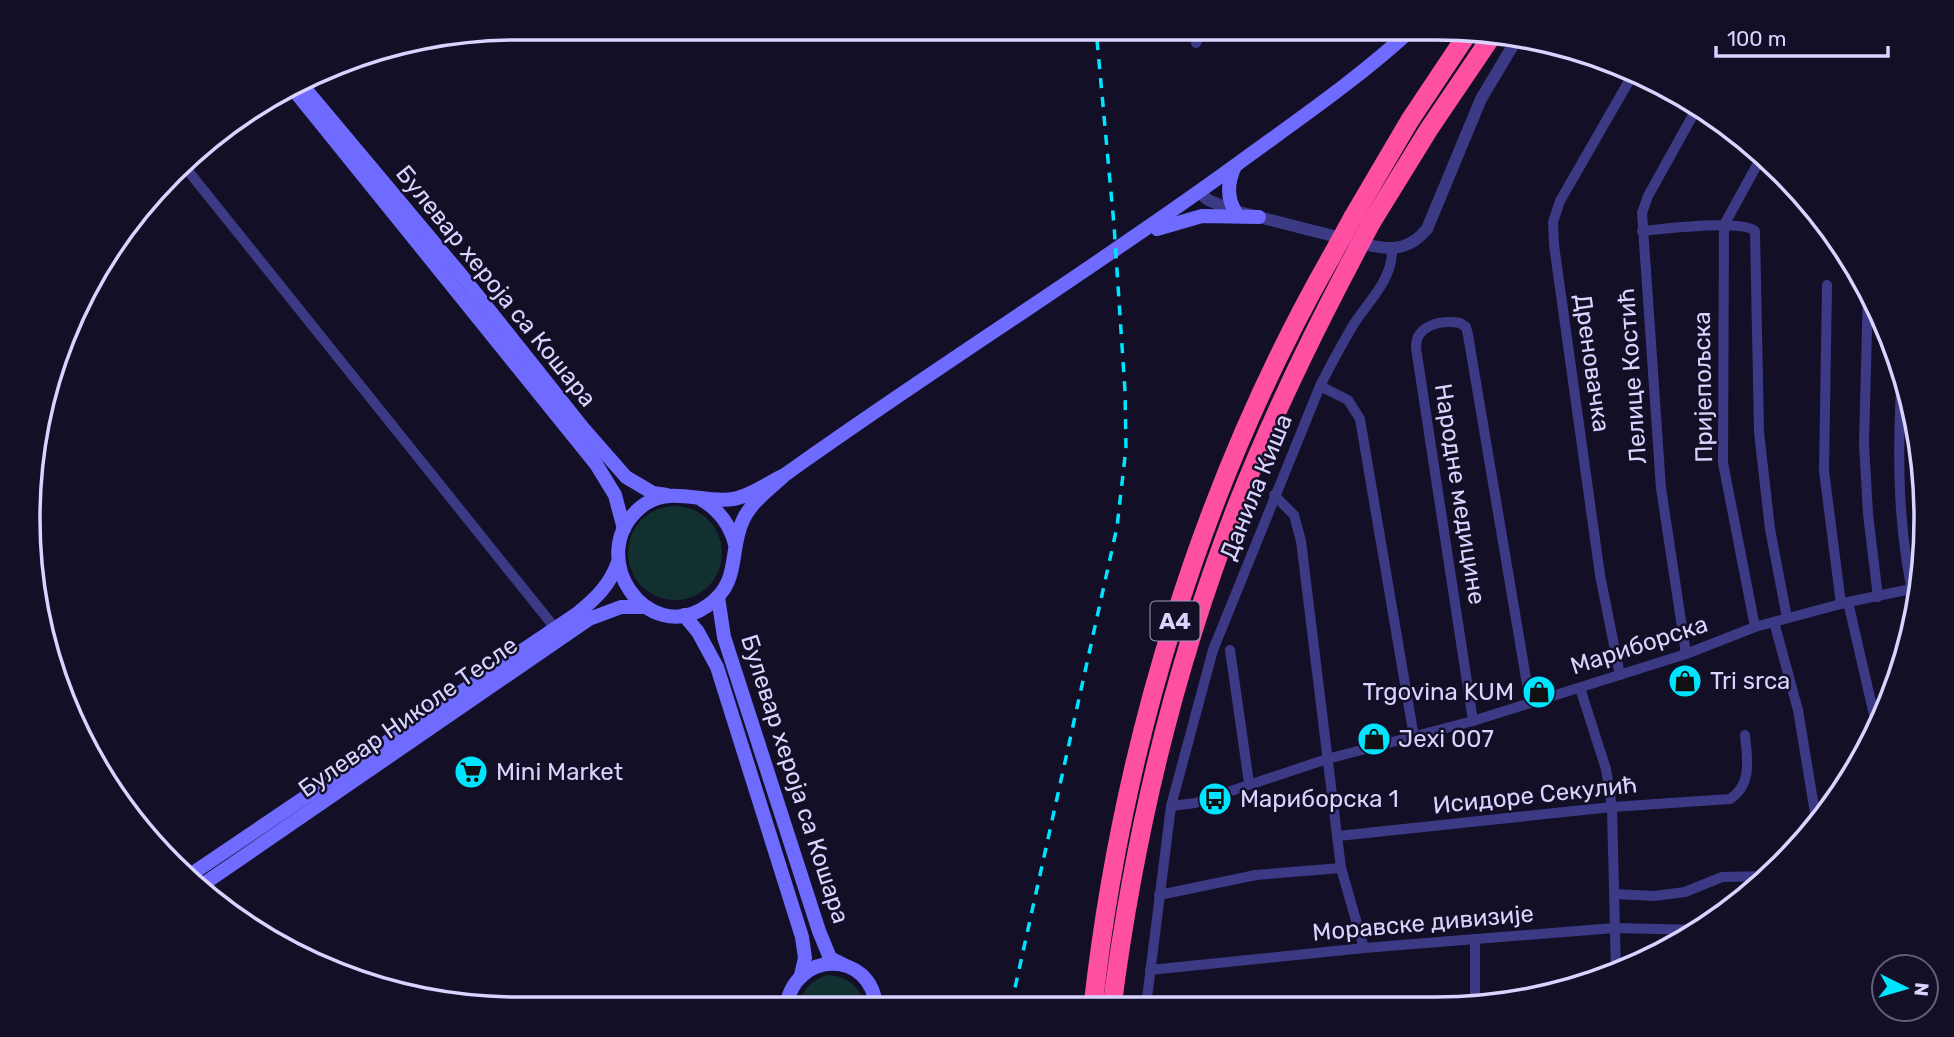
<svg xmlns="http://www.w3.org/2000/svg" width="1954" height="1037" font-family="Rubik,sans-serif">
<style>
.green{fill:#12302f}
.lines{fill:none;stroke-linecap:round;stroke-linejoin:round}
.minor{stroke:#3d3a85;stroke-width:10}
.tertiary{stroke:#3d3a85;stroke-width:12}
.secondary{stroke:#6f6bff;stroke-width:14}
.motorway{stroke:#ff4fa3;stroke-width:19}
.rail{stroke:#00e5ff;stroke-width:3.5;stroke-dasharray:10 9;stroke-linecap:butt}
.motorway-bridge{stroke:#ff4fa3;stroke-width:19}
.labels{text-anchor:middle;stroke-width:5;stroke-linejoin:round;paint-order:stroke}
.shield{fill:#130f26;stroke:#9e99be;stroke-width:2}
.shield-label{font-size:23px;font-weight:bold;fill:#d9d4ff}
.street-label{font-size:24px;fill:#d9d4ff;stroke:#130f26}
.poi-label{font-size:24px;fill:#d9d4ff;stroke:#130f26;text-anchor:start}
.rim{fill:none;stroke:#d9d4ff;stroke-width:3.5}
</style>
<rect width="100%" height="100%" fill="#130f26"/>
<g class="green">
<circle cx="675" cy="553" r="47"/>
<path d="M827,975C848,976 860,986 865,1007H799C802,990 810,981 827,975Z"/>
</g>
<g class="lines">
<g class="minor">
<path d="M1196,43L1204,29"/>
<path d="M185,167L555,628"/>
<path d="M1642,231C1664,229 1741,219 1755,231L1759,432L1770,529L1787,618"/>
<path d="M1827,285L1824,471L1841,604"/>
<path d="M1868,289L1864,444L1868,514L1878,597"/>
<path d="M1902,372C1897,451 1897,532 1916,609"/>
<path d="M1320,386L1348,400L1360,419L1414,737"/>
<path d="M1921,464L1924,521"/>
<path d="M1274,495L1294,515L1301,541L1341,868L1364,948"/>
<path d="M1848,602L1877,728"/>
<path d="M1774,622L1798,710L1817,825"/>
<path d="M1755,627L1723,463L1724,225L1763,154"/>
<path d="M1230,650L1249,783"/>
<path d="M1686,654L1661,488L1642,213L1648,196L1698,106"/>
<path d="M1620,675L1600,575L1554,245L1553,222L1560,201L1633,74"/>
<path d="M1580,688L1606,769L1612,807L1616,974"/>
<path d="M1473,721L1416,348C1415,325 1441,320 1460,323L1466,327L1468,335L1530,702"/>
<path d="M1171,806L1195,803L1327,759L1473,721L1686,654L1755,627L1848,602L1921,587"/>
<path d="M1338,836L1612,807L1730,799C1753,784 1747,758 1745,735"/>
<path d="M1614,894L1654,896L1685,892L1722,877L1766,876"/>
<path d="M1159,895L1256,875L1341,868"/>
<path d="M1475,939V1005"/>
<path d="M1150,970L1364,948L1615,928L1701,930"/>
<path d="M1146,1006L1171,806L1213,650L1320,386C1330,366 1341,346 1352,327C1368,301 1393,280 1392,249"/>
</g>
<path class="tertiary" d="M1199,192L1208,200L1235,211L1373,246C1396,251 1412,247 1427,229L1481,99L1518,37"/>
<g class="secondary">
<path d="M302,85L462,276L583,428L626,477L653,493L667,495"/>
<path d="M294,90L596,464L615,495L624,529"/>
<path d="M1235,211C1226,196 1228,181 1235,166"/>
<path d="M1157,229L1202,216L1259,217"/>
<path d="M786,474C769,482 751,496 733,499C702,504 669,484 641,507C583,555 647,648 707,606C742,582 728,552 743,520C751,502 771,488 786,474C934,368 1089,272 1236,165C1296,121 1358,79 1412,29"/>
<path d="M702,500C719,510 730,525 735,544"/>
<path d="M718,597L724,637L819,931L830,958L844,965"/>
<path d="M684,615L698,632L717,667L802,937L805,958L801,975"/>
<path d="M190,875L578,613C596,598 610,585 618,562"/>
<path d="M202,885L589,619L621,607H646"/>
<path d="M786,1007C795,949 872,950 876,1007"/>
</g>
<g class="motorway">
<path d="M1353,217L1410,120L1470,30"/>
<path d="M1371,223L1429,129L1494,33"/>
<path d="M1093,1006C1122,747 1201,486 1330,259"/>
<path d="M1112,1006C1134,836 1174,668 1236,508C1269,424 1308,343 1350,263"/>
</g>
<path class="rail" d="M1011,1006L1117,527L1126,448L1125,391L1114,225L1096,29"/>
<g class="motorway-bridge">
<path d="M1330,259L1353,217"/>
<path d="M1350,263L1371,223"/>
</g>
</g>
<defs>
<symbol id="shop-disc" viewBox="-11 -11 22 22"><circle r="9.5" fill="#00e5ff" stroke="#130f26"/><path d="M-5-2.5h2.3a2.7 3.5 0 0 1 5.4 0H5L5.5 6h-11ZM-1.5-2.5h3a1.5 2.3 0 0 0-3 0Z" fill="#111"/></symbol>
<symbol id="supermarket-disc" viewBox="-11 -11 22 22"><circle r="9.5" fill="#00e5ff" stroke="#130f26"/><path d="M-6-5.5h2.5l.6 2H6L4.5 2H-2.5L-4.4-4H-6ZM-1.5 3.2a1.3 1.3 0 1 0 .1 0ZM3 3.2a1.3 1.3 0 1 0 .1 0Z" fill="#111"/></symbol>
<symbol id="bus-disc" viewBox="-11 -11 22 22"><circle r="9.5" fill="#00e5ff" stroke="#130f26"/><path d="M-5-6H5V4H4V6H2V4H-2V6H-4V4H-5ZM-3.5-4V0h7V-4ZM-3.5 1.2v1.5H-2V1.2ZM2 1.2v1.5H3.5V1.2Z" fill="#111"/></symbol>
</defs>
<g fill-rule="evenodd">
<use href="#shop-disc" x="1666" y="662" width="38" height="38"/>
<use href="#shop-disc" x="1520" y="673" width="38" height="38"/>
<use href="#shop-disc" x="1355" y="720" width="38" height="38"/>
<use href="#supermarket-disc" x="452" y="753" width="38" height="38"/>
<use href="#bus-disc" x="1196" y="780" width="38" height="38"/>
</g>
<g class="labels">
<rect class="shield" x="1150.5" y="601.5" width="49" height="39" rx="5"/>
<g class="shield-label">
<text x="1175" y="629">A4</text>
</g>
<g class="street-label">
<text transform="translate(496 286) rotate(51)" y="8">Булевар хероја са Кошара</text>
<text transform="translate(1592 363) rotate(82)" y="8">Дреновачка</text>
<text transform="translate(1632 376) rotate(-94)" y="8">Лелице Костић</text>
<text transform="translate(1703 387) rotate(-91)" y="8">Пријепољска</text>
<text transform="translate(1256 487) rotate(-68)" y="8">Данила Киша</text>
<text transform="translate(1460 494) rotate(81)" y="8">Народне медицине</text>
<text transform="translate(1639 645) rotate(-18)" y="8">Мариборска</text>
<text transform="translate(408 717) rotate(-35)" y="8">Булевар Николе Тесле</text>
<text transform="translate(795 779) rotate(72)" y="8">Булевар хероја са Кошара</text>
<text transform="translate(1535 795) rotate(-6)" y="8">Исидоре Секулић</text>
<text transform="translate(1423 923) rotate(-5)" y="8">Моравске дивизије</text>
</g>
<g class="poi-label">
<text x="1710" y="689">Tri srca</text>
<text x="1514" y="700" text-anchor="end">Trgovina KUM</text>
<text x="1398" y="747">Jexi 007</text>
<text x="496" y="780">Mini Market</text>
<text x="1240" y="807">Мариборска 1</text>
</g>
</g>
<path d="M0 0H1954V1037H0ZM518 40H1436A478 478 0 0 1 1914 518V519A478 478 0 0 1 1436 997H518A478 478 0 0 1 40 519V518A478 478 0 0 1 518 40Z" fill="#130f26" fill-rule="evenodd"/>
<path class="rim" d="M518 40H1436A478 478 0 0 1 1914 518V519A478 478 0 0 1 1436 997H518A478 478 0 0 1 40 519V518A478 478 0 0 1 518 40Z"/>
<g transform="translate(1905 988) rotate(95)"><circle r="33" fill="#130f26" stroke="#625e7d" stroke-width="2"/>
<path d="M0-5L12 26L0 18L-12 26Z" fill="#00e5ff"/>
<text y="-10" font-size="19" font-weight="bold" text-anchor="middle" fill="#d9d4ff">N</text>
</g>
<path d="M1716 46v10h172v-10" fill="none" stroke="#d9d4ff" stroke-width="3.5"/>
<text x="1727" y="46" font-size="21" fill="#d9d4ff" stroke="#130f26" stroke-width="5" paint-order="stroke">100 m</text>
</svg>
